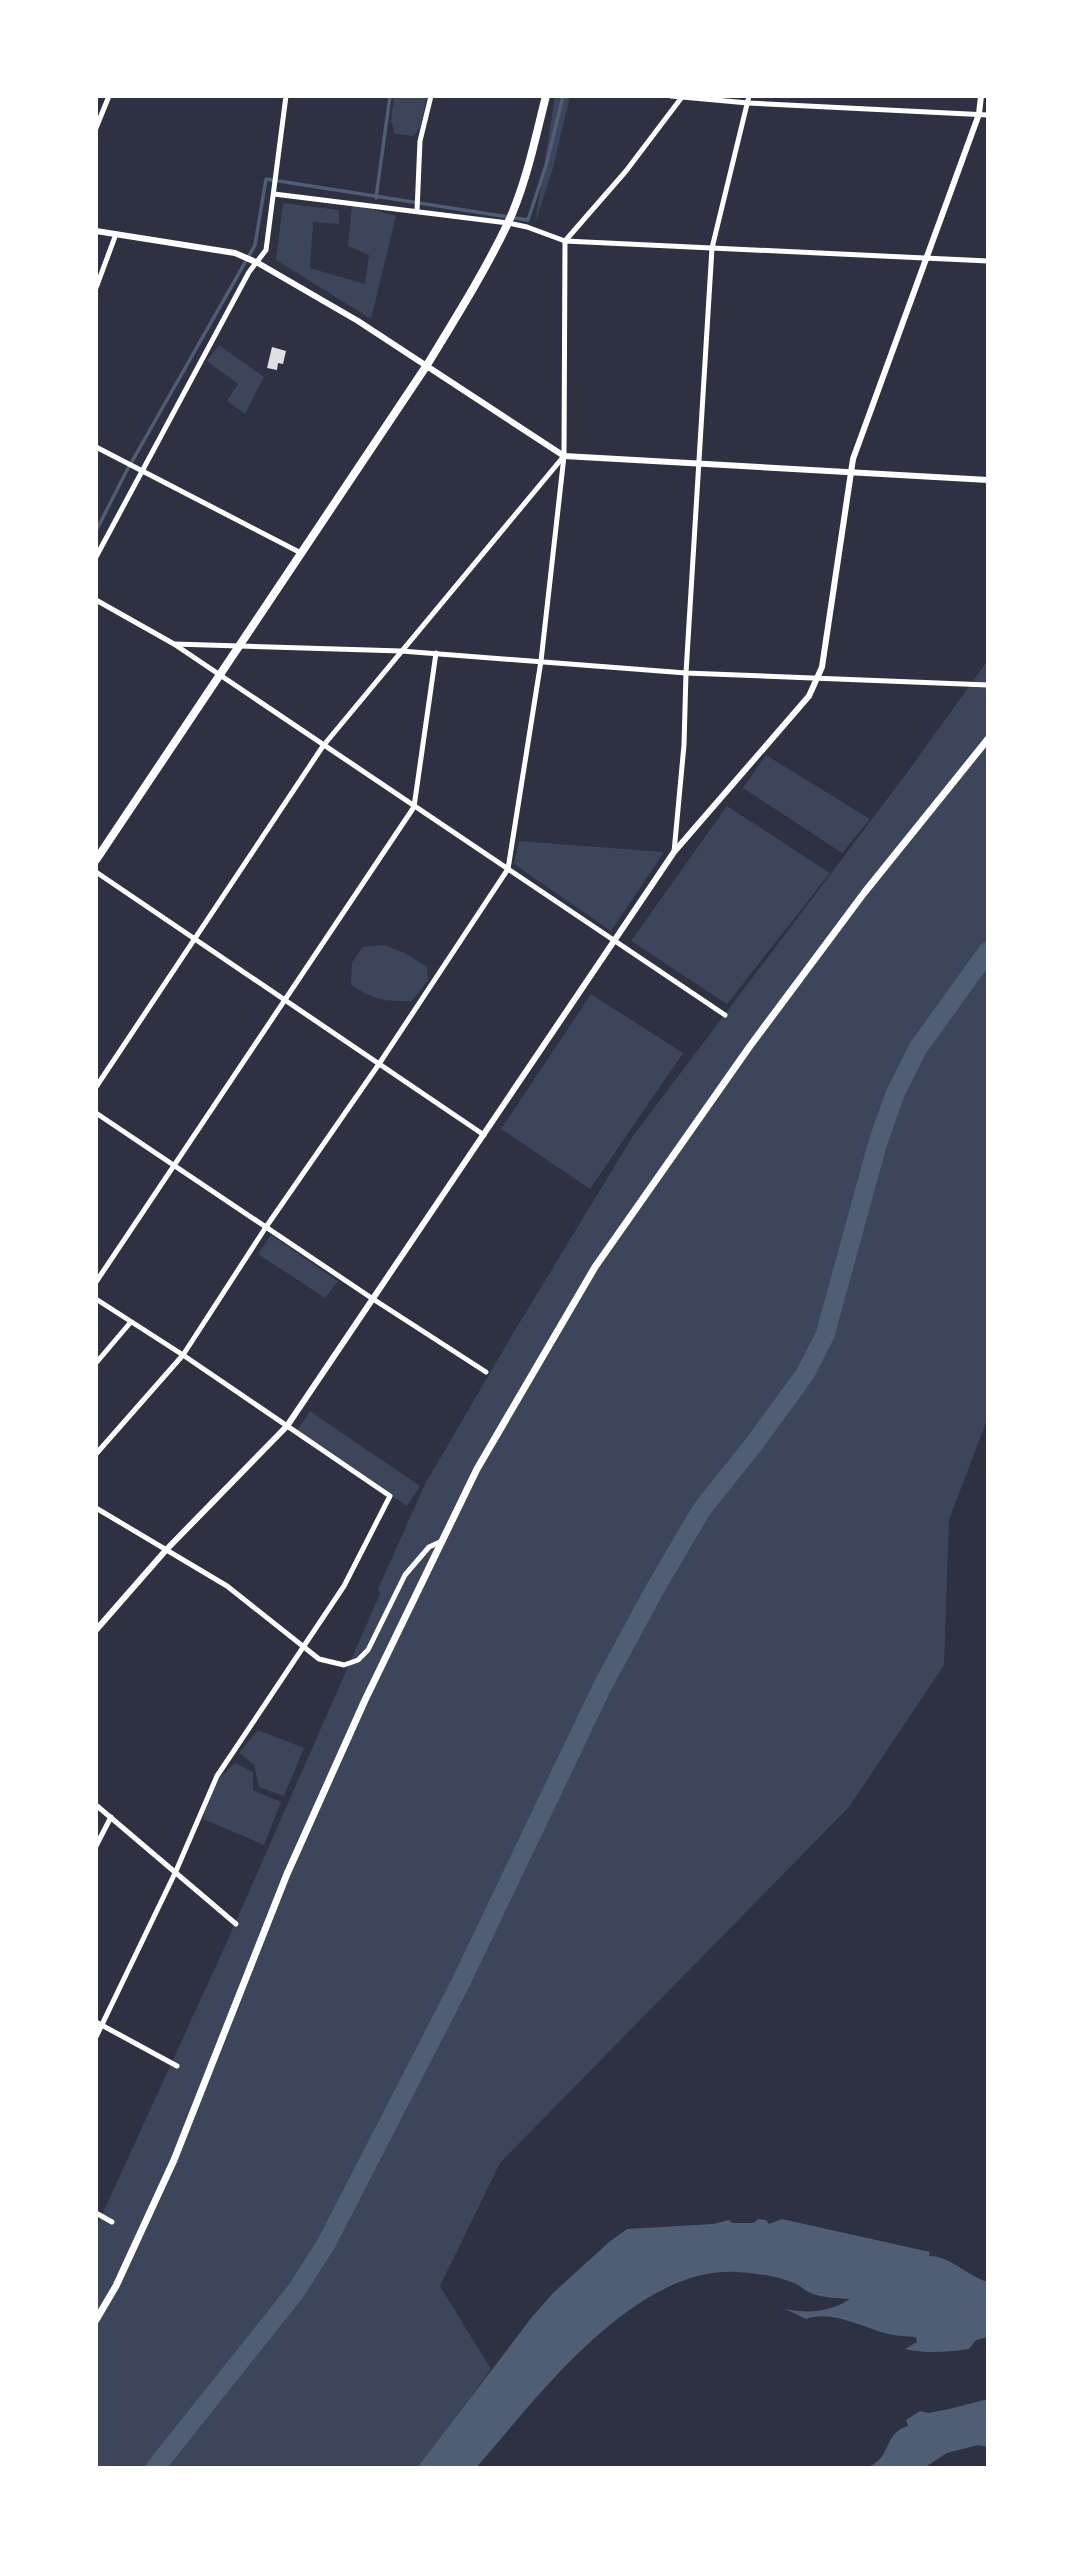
<svg xmlns="http://www.w3.org/2000/svg" width="1084" height="2564" font-family="Barlow,sans-serif">
<style>
.green{fill:#3c4559}
.water{fill:#4f5d75}
.lines{fill:none;stroke-linecap:round;stroke-linejoin:round}
.stream{stroke:#4f5d75;stroke-width:3.5}
.river{stroke:#4f5d75;stroke-width:19}
.building{fill:#e0e0e3}
.minor{stroke:#fff;stroke-width:5}
.tertiary{stroke:#fff;stroke-width:6}
.secondary{stroke:#fff;stroke-width:7}
.primary{stroke:#fff;stroke-width:8}
</style>
<rect width="100%" height="100%" fill="#2d3142"/>
<g class="green">
<path d="M394,96H427L420,127L414,136L395,134L391,121Z"/>
<path d="M555,96H570L553,168L535,223Z"/>
<path d="M283,203L339,210V224L313,222L310,268L365,284L369,255L348,246L352,204L396,216L371,319L276,260Z"/>
<path d="M219,345L264,377L245,414L227,401L238,384L207,361Z"/>
<path d="M988,660V1417L949,1520L944,1665L849,1807L500,2163L440,2286L491,2369L419,2468H96V2228L225,1946L380,1594L378,1589L425,1484L512,1335L633,1136L906,774Z"/>
<path d="M766,755L870,819L842,853L743,788Z"/>
<path d="M727,806L830,873L727,1004L631,941Z"/>
<path d="M519,841L664,852L611,931L514,864Z"/>
<path d="M384,945L405,953L427,967L428,980L412,1001C383,1001 376,1001 351,985L352,962L363,947Z"/>
<path d="M591,994L683,1053L590,1189L501,1129Z"/>
<path d="M271,1235L338,1281L325,1298L258,1254Z"/>
<path d="M310,1411L420,1486L407,1506L296,1432Z"/>
<path d="M258,1730L304,1748L284,1796L259,1787L254,1765L239,1753Z"/>
<path d="M235,1763L253,1772V1790L281,1802L264,1845L203,1819L214,1783Z"/>
</g>
<g class="water">
<path d="M758,2219L766,2220L769,2224L782,2219L930,2252L929,2256C951,2256 967,2276 988,2282V2337L976,2340L969,2349C947,2352 927,2354 905,2349L917,2342L916,2337C907,2336 897,2336 888,2334C865,2328 830,2309 806,2319L785,2309C808,2314 830,2312 850,2299C838,2298 824,2298 813,2294C806,2292 801,2286 794,2283C777,2276 755,2273 737,2272C634,2266 536,2399 476,2468H417L532,2317L553,2293L609,2242L627,2229L713,2224L729,2220L732,2223H754Z"/>
<path d="M988,2399V2447L978,2445L947,2453L924,2468H864C893,2461 882,2433 908,2426L906,2420L920,2411L929,2413L949,2409Z"/>
</g>
<g class="lines">
<g class="stream">
<path d="M376,198L390,96"/>
<path d="M96,531L126,472L255,245L266,179L528,220L547,162L563,96"/>
</g>
<path class="river" d="M155,2468L296,2291L326,2244L459,1986L602,1687L656,1587L702,1509L754,1444L805,1374L825,1335L878,1142L895,1094L918,1048L988,951"/>
</g>
<path class="building" d="M272,347L286,351L283,364L278,363L277,370L267,368Z"/>
<g class="lines">
<g class="minor">
<path d="M671,96L748,103L988,115"/>
<path d="M96,128L109,96"/>
<path d="M274,194L508,223L527,227L565,241L988,261"/>
<path d="M417,211L420,141L431,96"/>
<path d="M96,288L116,234"/>
<path d="M96,447L301,553"/>
<path d="M96,557L249,272L266,250L286,96"/>
<path d="M96,600L174,644L725,1015"/>
<path d="M174,644L401,651L686,673L988,685"/>
<path d="M674,852L684,745L686,673L712,248L749,96"/>
<path d="M96,872L484,1135"/>
<path d="M96,1087L323,746L564,456"/>
<path d="M96,1113L373,1299L486,1372"/>
<path d="M96,1282L414,807L436,653"/>
<path d="M96,1299L183,1355L390,1496L344,1586L217,1776L176,1871L96,2037"/>
<path d="M96,1363L130,1323"/>
<path d="M96,1454L183,1355L266,1227L379,1064L508,869L541,661L564,456L565,241L626,171L682,97"/>
<path d="M96,1508L227,1586L319,1659L344,1665L358,1660L368,1650L405,1575L429,1547L440,1542"/>
<path d="M96,1805L236,1924"/>
<path d="M96,1846L111,1817"/>
<path d="M96,2022L177,2066"/>
<path d="M96,2213L112,2222"/>
</g>
<g class="tertiary">
<path d="M96,231L235,253L258,263L358,321L564,456L988,480"/>
<path d="M96,1630L166,1550L287,1426L674,852L809,696L822,667L853,459L979,114L981,96"/>
</g>
<path class="secondary" d="M96,2320L116,2286L174,2160L287,1874L365,1700L477,1469L595,1267L750,1046L864,893L988,739"/>
<path class="primary" d="M96,860L427,365C455,319 484,273 507,225C526,185 535,139 546,96"/>
</g>
<rect width="1084" height="2564" fill="none" stroke="#ffffff" stroke-width="196"/>
</svg>
